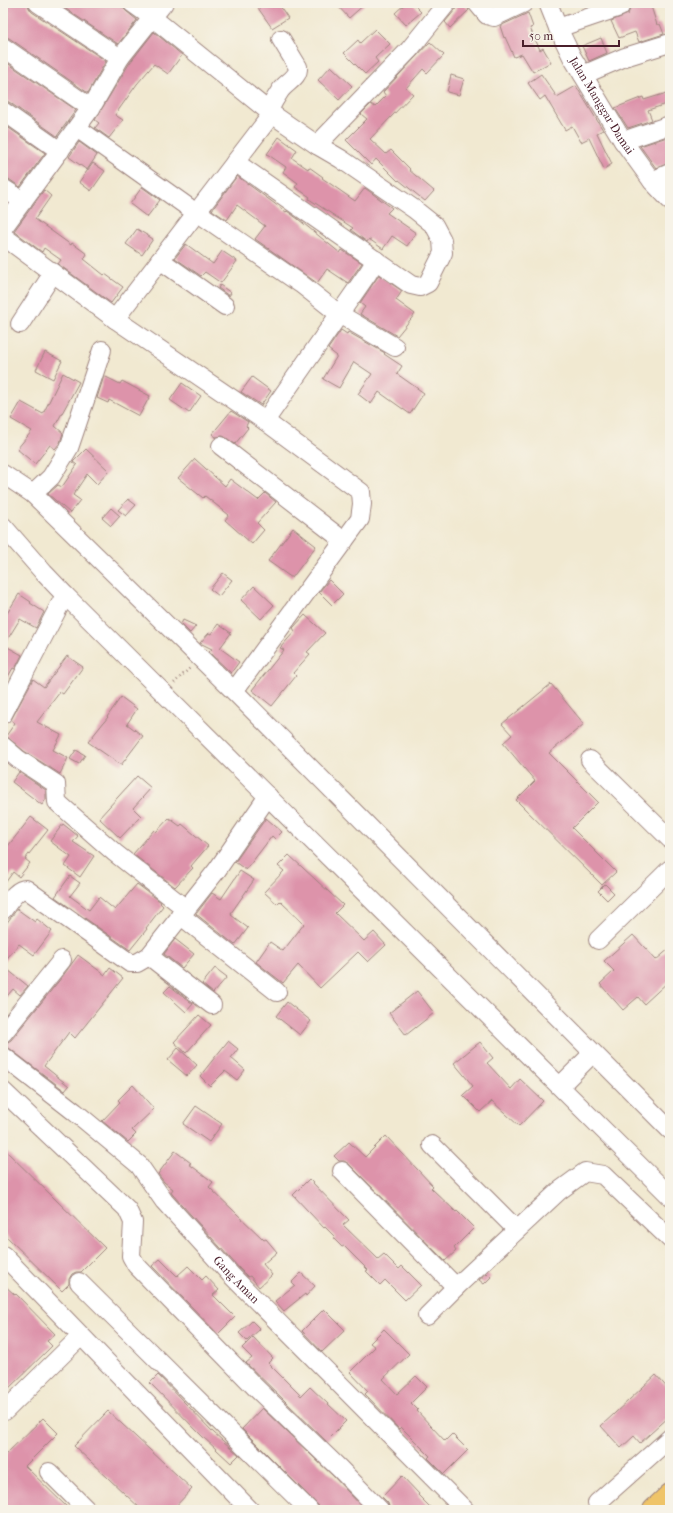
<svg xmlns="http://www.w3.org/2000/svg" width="673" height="1513" font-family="'IM FELL French Canon',serif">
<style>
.building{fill:#dd93aa}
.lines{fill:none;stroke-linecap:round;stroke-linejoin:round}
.minor-casing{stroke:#9e847e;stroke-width:20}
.highway-casing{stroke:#9e847e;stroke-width:24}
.path{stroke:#9e847e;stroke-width:2.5;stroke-dasharray:1 3;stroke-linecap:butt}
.minor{stroke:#fff;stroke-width:18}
.highway{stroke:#efc469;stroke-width:22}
.labels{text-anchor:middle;stroke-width:4;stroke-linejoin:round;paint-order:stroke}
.street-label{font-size:12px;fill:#4a1f2b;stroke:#f7f3e8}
</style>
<rect width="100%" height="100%" fill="#f7f3e8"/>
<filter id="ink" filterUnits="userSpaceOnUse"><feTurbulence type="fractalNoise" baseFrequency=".025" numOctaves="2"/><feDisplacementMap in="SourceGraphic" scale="8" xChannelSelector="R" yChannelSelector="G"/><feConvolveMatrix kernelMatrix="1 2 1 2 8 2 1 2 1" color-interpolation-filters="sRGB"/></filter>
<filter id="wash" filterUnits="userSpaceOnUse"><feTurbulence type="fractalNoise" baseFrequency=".012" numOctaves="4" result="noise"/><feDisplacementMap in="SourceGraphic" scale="16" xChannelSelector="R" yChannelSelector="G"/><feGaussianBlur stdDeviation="0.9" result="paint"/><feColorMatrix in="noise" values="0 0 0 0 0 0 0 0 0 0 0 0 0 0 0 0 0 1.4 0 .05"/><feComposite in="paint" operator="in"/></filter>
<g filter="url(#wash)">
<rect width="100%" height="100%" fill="#f1e9d1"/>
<g id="blocks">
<g class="building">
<path d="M3,3H28L29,8L32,12L106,61L88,93L9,38L3,37Z"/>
<path d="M57,3H122L123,8L126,11L137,20L118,44Z"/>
<path d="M266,3H278L288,18L272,28L258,8Z"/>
<path d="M335,3H366L349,18Z"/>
<path d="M406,3H412L421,12L406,25L395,13Z"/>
<path d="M457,3H463L469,10L450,28L445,22L455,10Z"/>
<path d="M630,3H650L657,25L660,24L664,34L639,42L635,32L619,38L611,21L628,14L630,9Z"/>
<path d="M528,13L533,27L530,28L540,50L543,48L551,62L533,72L522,54L514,57L505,37L504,38L500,26Z"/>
<path d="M375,29L390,44L375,58L378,62L365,74L344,53L358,40L360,43Z"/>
<path d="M154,32L182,55L168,74L154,64L137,84L115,115L123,120L109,138L95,128L99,123L95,120L129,64Z"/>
<path d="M601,38L607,53L589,61L582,46Z"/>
<path d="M430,42L444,55L427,73L423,69L406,88L413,94L370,139L386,154L391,150L410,169L409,170L434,191L425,201L399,180L398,181L376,159L371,165L346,140L367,119L361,114L371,104L375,107L386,96L383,92Z"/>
<path d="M3,60L76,110L57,136L9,102L3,101Z"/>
<path d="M331,66L352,86L339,100L318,80Z"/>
<path d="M541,74L557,97L576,86L603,130L597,133L612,164L604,169L589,138L581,142L572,126L565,130L545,96L540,100L528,83Z"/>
<path d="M451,75L464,79L459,95L447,92Z"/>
<path d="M670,92V103L648,110L652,120L628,128L615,108L643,97L644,100Z"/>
<path d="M3,124L45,153L20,187L9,179L3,178Z"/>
<path d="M670,136V163L656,168L640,146Z"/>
<path d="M279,137L297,150L292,158L308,169L309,167L323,177L322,178L355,201L365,188L392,208L387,213L416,233L407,246L392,236L383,249L369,239L367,242L351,230L353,228L309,199L310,197L295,187L298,183L283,172L286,167L267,154Z"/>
<path d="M79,142L97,155L87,170L69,157Z"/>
<path d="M93,163L105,171L91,191L79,182Z"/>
<path d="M237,176L286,212L287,211L298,219L340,253L342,250L362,263L348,283L327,269L317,283L255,239L265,226L237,205L227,220L212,210Z"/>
<path d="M142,187L160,200L147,217L130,204Z"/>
<path d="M44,190L51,196L35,219L71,245L72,243L87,254L84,259L104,275L105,274L123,287L111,303L58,264L61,260L44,248L42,252L14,231Z"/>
<path d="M137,229L153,239L142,255L126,244Z"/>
<path d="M186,244L213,264L222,251L237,261L221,283L205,272L201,276L175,258Z"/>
<path d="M379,275L402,291L396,300L415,314L397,336L360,314L365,307L360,303Z"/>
<path d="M220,285L231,293L229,296L218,288Z"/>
<path d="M341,330L347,334L348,332L385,353L384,354L402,366L397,374L424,393L410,414L379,392L371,404L358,394L372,374L354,362L339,388L323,379L337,356L328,349Z"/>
<path d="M45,352L62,361L53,379L36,370Z"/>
<path d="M63,373L79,382L55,426L63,433L60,443L55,449L50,445L35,464L17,449L32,431L11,419L21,402L43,414Z"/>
<path d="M104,376L120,384L122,381L150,396L139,416L109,400L108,403L97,398Z"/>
<path d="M252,377L271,391L261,405L241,392Z"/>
<path d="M182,383L201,396L189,413L170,400Z"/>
<path d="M231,411L248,422L246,426L248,428L235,444L223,436L216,437L212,434Z"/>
<path d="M86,449L109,471L97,484L87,474L73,495L80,500L70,513L48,494L58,485L62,487L77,465L73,462Z"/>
<path d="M195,459L225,486L230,479L258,500L265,493L276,502L257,523L264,530L252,544L225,520L229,515L205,496L203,498L178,478Z"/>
<path d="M128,499L136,505L126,516L118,510Z"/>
<path d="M111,508L120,516L111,526L102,518Z"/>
<path d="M293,528L316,546L292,578L268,561Z"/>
<path d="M223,573L232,580L219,596L210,589Z"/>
<path d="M329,580L343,594L332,605L319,592Z"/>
<path d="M254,586L274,605L261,619L241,600Z"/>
<path d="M19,594L31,602L30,603L44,612L36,628L20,619L4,645L22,655L15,669L13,668L3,685V620Z"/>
<path d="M305,615L325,633L307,652L310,654L293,673L296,676L272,706L252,690L284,650L280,648L295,631L293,628Z"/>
<path d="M183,620L196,626L190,633L181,624Z"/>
<path d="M218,624L231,633L220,648L239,662L231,673L209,652L212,649L200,643L209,633L211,634Z"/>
<path d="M67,656L83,667L63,694L60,692L37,722L61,735L53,750L68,758L60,774L24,751L6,736L15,723L11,720L33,679L44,687Z"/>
<path d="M551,684L584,724L549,753L598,802L572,828L616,872L602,885L516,800L535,781L503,743L512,735L502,724Z"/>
<path d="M121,697L137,709L127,724L143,736L121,765L88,742L108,717H107Z"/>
<path d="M76,750L85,755L79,764L70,759Z"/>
<path d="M19,772L46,790V799L42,805L12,782Z"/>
<path d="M137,776L151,788L133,808L141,816L120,838L99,818Z"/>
<path d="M31,817L48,830L25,859L30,863L19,877L13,872L3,886V842L8,846Z"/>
<path d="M169,818L180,826L182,824L208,846L191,866L193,868L175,887L133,854L154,830L156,832Z"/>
<path d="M266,818L282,832L275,839L272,836L246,870L235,862Z"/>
<path d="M63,824L78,836L73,842L94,856L80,877L65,866L71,857L50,841Z"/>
<path d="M289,855L343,905L335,913L364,941L374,932L386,945L368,962L358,952L320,988L298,965L283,983L256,962L270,942L283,951L304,924L280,901L277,904L264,892L284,871L278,866Z"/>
<path d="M240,871L254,880L231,913H232L231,915L248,928L235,945L196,914L212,893L221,899Z"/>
<path d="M70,876L80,883L70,896L89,910L99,897L115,910L137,884L161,902L160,903L163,906L146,928L147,929L130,950L55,897Z"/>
<path d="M605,884L614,893L607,900L598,891Z"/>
<path d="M17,909L35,922L37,919L52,931L34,955L19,944L3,963V928Z"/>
<path d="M633,935L656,960L670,948V980L644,1004L638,997L623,1010L600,984L614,971L604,961Z"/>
<path d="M175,939L194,954L182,968L164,954Z"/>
<path d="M78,955L105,975L110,968L123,978L75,1038L69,1032L44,1066L69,1086L65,1091L9,1048L3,1045L11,1040L62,977Z"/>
<path d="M3,966L28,986L20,995L13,989L3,1001Z"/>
<path d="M215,968L227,977L213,993L202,984Z"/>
<path d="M170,986L193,1004L186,1012L164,992Z"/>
<path d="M417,991L434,1013L406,1035L389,1013Z"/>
<path d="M287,1002L311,1021L300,1035L276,1016Z"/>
<path d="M199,1015L211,1025L186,1053L174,1042Z"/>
<path d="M228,1041L238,1049L231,1058L245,1070L237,1080L225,1071L210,1086L200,1076Z"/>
<path d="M480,1042L493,1058L487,1063L511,1089L520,1079L543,1101L519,1126L492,1101L480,1112L463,1095L473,1086L454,1063Z"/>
<path d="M178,1048L197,1065L187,1076L168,1060Z"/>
<path d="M133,1085L154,1109L132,1130L136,1134L128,1142L102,1121L120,1102L118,1100Z"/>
<path d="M196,1106L222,1124L209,1142L183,1124Z"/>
<path d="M386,1136L433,1186L431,1188L456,1212L457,1211L474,1228L454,1248L456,1251L445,1261L349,1164L344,1161H339L334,1156L349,1142L365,1157Z"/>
<path d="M3,1148L105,1248L81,1272H76L72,1274L69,1279V1284L62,1291L3,1233Z"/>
<path d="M175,1151L191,1163L189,1164L213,1182L209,1187L264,1240L266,1239L277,1252L263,1264L272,1275L259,1287L250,1276L248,1277L239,1268L172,1194L171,1192L173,1189L164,1182L158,1174Z"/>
<path d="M309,1179L349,1220L343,1225L378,1259L384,1254L399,1269L402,1266L421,1285L405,1300L385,1280L380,1285L366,1271L368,1270L344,1246L342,1247L334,1239L335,1237L325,1227L324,1228L293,1195Z"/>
<path d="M160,1259L177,1276L188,1266L202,1280L206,1276L219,1290L213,1295L235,1317L218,1334L152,1266Z"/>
<path d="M301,1273L315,1286L306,1296L305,1294L284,1311L275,1301L295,1285L292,1282Z"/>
<path d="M487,1273L491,1277L484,1284L479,1280Z"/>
<path d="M3,1284L15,1295L16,1294L55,1334L47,1341L52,1346L3,1394Z"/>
<path d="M324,1309L345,1330L322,1352L302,1331Z"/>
<path d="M252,1321L260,1329L247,1341L239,1333Z"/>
<path d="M384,1329L409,1354L383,1379L397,1394L416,1376L427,1387L411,1403L418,1410L417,1411L445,1441L452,1434L468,1450L444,1474L428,1458L430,1456L401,1427L399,1429L365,1394L368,1391L350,1372L375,1347L370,1343Z"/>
<path d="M253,1337L273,1358L268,1363L301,1396L310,1387L346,1421L326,1441L246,1363L252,1358L242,1348Z"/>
<path d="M158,1375L214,1433L239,1455L231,1463L202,1436L150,1383Z"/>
<path d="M656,1375L670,1391V1416L640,1443L634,1436L621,1448L601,1426Z"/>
<path d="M262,1408L333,1476L365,1510H323L242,1429Z"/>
<path d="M108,1411L192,1489L172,1510H142L74,1446Z"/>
<path d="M43,1418L58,1433L25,1466L70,1510H3V1457Z"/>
<path d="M402,1476L419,1494L418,1495L433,1510H390L388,1503L382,1497Z"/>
</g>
</g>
</g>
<g filter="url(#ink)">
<use href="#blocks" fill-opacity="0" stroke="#9e847e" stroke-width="1"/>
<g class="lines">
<defs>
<g id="minor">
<path d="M38,3L120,58"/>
<path d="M132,3L153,18L272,114"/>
<path d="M477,3L487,15L494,17L524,3"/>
<path id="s1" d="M548,3L558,28L572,57L623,141L652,181L670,200"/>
<path d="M558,28L620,7"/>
<path d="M3,47L91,108"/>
<path d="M583,75L625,57L670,43"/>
<path d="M269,110C272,104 276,97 280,91C286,82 299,78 298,67L281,39"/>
<path d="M3,111L60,151"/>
<path d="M77,128L188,207"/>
<path d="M623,141L670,125"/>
<path d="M235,162L411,285L420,287L428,283L443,253L442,240L434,225L414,209L341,159L317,145"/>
<path d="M652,181L670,173"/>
<path d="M3,188L23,201"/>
<path d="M197,212L301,284L339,314L395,347"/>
<path d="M3,228L91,108L120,58L164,3"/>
<path d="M3,236L115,319L265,421L361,492L362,504L360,519L234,691"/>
<path d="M160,260L225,306"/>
<path d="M115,319L272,114L317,145L409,50L447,3"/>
<path d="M20,324L53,273"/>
<path d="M265,421L368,273L376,260"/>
<path d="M221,446L344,541"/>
<path d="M3,474L33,494L234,691L670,1130"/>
<path d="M33,494L51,477L69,448L102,350"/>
<path d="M3,526L44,573L65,595L670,1196"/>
<path d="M3,714L65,595"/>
<path d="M3,746L18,759L56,784L57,802L115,853L185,908"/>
<path d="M590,760L670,839"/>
<path d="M3,910C9,902 16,889 26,889L130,963H137L149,956L217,870L268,796"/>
<path d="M180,915L277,992"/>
<path d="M598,940L670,869"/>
<path d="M149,956L212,1005"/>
<path d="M3,1033L62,960"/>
<path id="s2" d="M3,1056L75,1112L139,1165L164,1201L231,1275L465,1510"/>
<path d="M560,1086L593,1053"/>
<path d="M3,1091L127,1209L133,1222L131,1256L136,1265L256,1388L340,1469L380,1510"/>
<path d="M432,1145L517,1230"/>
<path d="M342,1171L456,1287"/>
<path d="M3,1255L250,1510"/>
<path d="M79,1282L309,1510"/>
<path d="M427,1316L456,1287L559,1191L585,1172L603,1175L670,1239"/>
<path d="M5,1411L81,1336"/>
<path d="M49,1472L87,1510"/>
<path d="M597,1503L670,1438"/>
</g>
<path id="highway" d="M654,1510L670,1495"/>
</defs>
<use href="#minor" class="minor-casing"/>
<use href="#highway" class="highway-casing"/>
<path class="path" d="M174,683L191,667"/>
<use href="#minor" class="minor"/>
<use href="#highway" class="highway"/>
</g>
</g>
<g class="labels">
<g class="street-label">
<text dy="4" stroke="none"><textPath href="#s1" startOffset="116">Jalan Manggar Damai</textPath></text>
<text dy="4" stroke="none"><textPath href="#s2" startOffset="325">Gang Aman</textPath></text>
</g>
</g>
<rect width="673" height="1513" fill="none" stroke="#f7f3e8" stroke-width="16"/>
<path d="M523 40v6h96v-6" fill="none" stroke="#4a1f2b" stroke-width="2"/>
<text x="529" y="40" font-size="12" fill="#4a1f2b" stroke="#f7f3e8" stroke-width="3" paint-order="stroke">50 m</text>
</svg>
